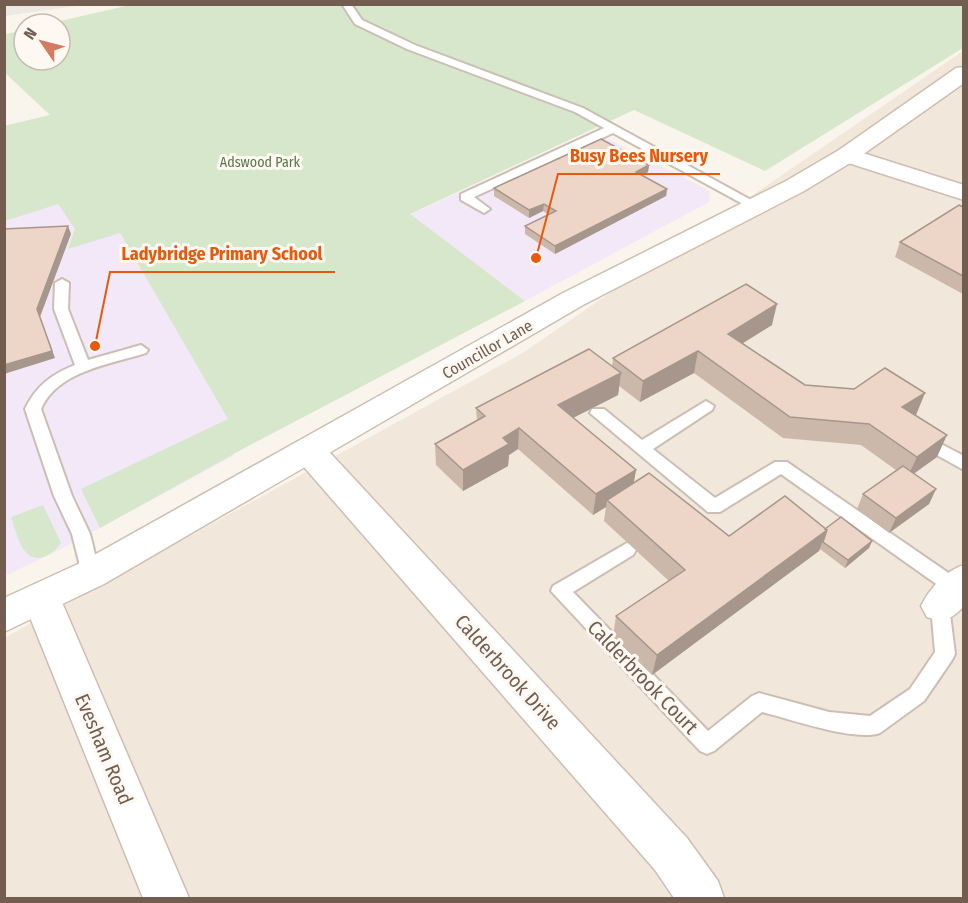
<svg xmlns="http://www.w3.org/2000/svg" width="968" height="903" font-family="'Fira Sans Condensed',sans-serif">
<style>
.residential{fill:#f1e7db}
.industrial{fill:#ede8e4}
.education{fill:#f2e8f7}
.green{fill:#d6e7cb}
.lines{fill:none;stroke-linecap:round;stroke-linejoin:round}
.lane-casing{stroke:#ccbeb3;stroke-width:4}
.street-casing{stroke:#ccbeb3;stroke-width:3}
.secondary-casing{stroke:#cebeb0;stroke-width:3}
.lane{fill:#fff;fill-rule:evenodd}
.street{fill:#fff;fill-rule:evenodd}
.secondary{fill:#fff;fill-rule:evenodd}
.wall{fill:#ccb8ab}
.shaded-wall{fill:#a6968b}
.building{fill:#edd6c7;stroke:#a6968b;stroke-width:1.5}
.labels{text-anchor:middle;stroke-width:6;stroke-linejoin:round;paint-order:stroke}
.far-park-label{font-size:14px;fill:#57784b;stroke:#fdf9f2}
.street-label{font-size:16px;fill:#735d51;stroke:#fdf9f2}
.near-street-label{font-size:20px;fill:#735d51;stroke:#fdf9f2}
.leader{fill:none;stroke:#e8590c;stroke-width:2}
.callout-dot{fill:#e8590c;stroke:#fdf9f2;stroke-width:2}
.callout-label{font-size:18px;text-anchor:middle;font-weight:bold;fill:#e8590c;stroke:#fdf9f2;stroke-width:6;stroke-linejoin:round;paint-order:stroke}
</style>
<rect width="100%" height="100%" fill="#faf5ec"/>
<path class="residential" d="M963,51V898H5L4,638L521,354Z"/>
<path class="industrial" d="M4,5L5,4L84,5L5,16Z"/>
<g class="education">
<path d="M51,115L230,421L233,456L61,549L5,576L4,126Z"/>
<path d="M593,131L710,191L709,202L525,301L409,215Z"/>
</g>
<g class="green">
<path d="M130,5H963V48L765,171L634,110L410,214L525,301L250,445L100,528L81,489L228,419L120,233L68,249L75,229L58,204L5,221L4,126L50,115L5,73V34L24,30V60H60V24H47Z"/>
<path d="M43,505L61,543C57,549 52,553 46,556C22,566 17,533 11,517Z"/>
</g>
<g class="lines">
<defs>
<g id="lane">
<path d="M342,4H351L362,20L415,45L583,108L762,206L756,210L752,209L613,133L474,197L490,209L484,213L461,200V194L604,128L575,112L407,49L355,24Z"/>
<path d="M62,279L69,283L68,309L88,360L141,345L148,350L146,353C111,364 57,371 41,409L72,496L90,534L100,574L98,579L91,581L84,579L82,574L72,534L54,496L25,409C36,386 52,374 75,365L54,309L55,283Z"/>
<path d="M706,401L714,406L712,410L653,449L715,498L775,462H787L963,583V593L956,596L949,593L781,474L720,512H708L590,413L592,409H604L642,440Z"/>
<path d="M941,444L964,456V470L935,454L933,450L935,446Z"/>
<path d="M627,543L633,545L636,550L633,555L573,592L708,731L752,696L759,693L829,712L870,716L910,689L935,652L931,606L933,600L940,598L947,600L949,606L955,654L952,660L924,701L880,733C855,742 790,719 762,712L714,751L707,754L700,751L551,591L553,586Z"/>
</g>
<g id="street">
<path d="M847,148L964,185V200L839,160L835,155L839,150Z"/>
<path d="M309,439L321,443L687,838L718,881L724,898H674L655,870L297,459L293,451L297,443Z"/>
<path d="M964,565V606C952,619 944,623 927,617L921,606C930,588 945,571 964,565Z"/>
<path d="M42,585L55,589L61,600L189,898H143L23,600L29,589Z"/>
</g>
<path id="secondary" d="M964,67V83L855,160L804,191L583,305L104,584L4,632V598L78,564L563,293L786,181L839,150L956,68Z"/>
</defs>
<use href="#lane" class="lane-casing"/>
<use href="#street" class="street-casing"/>
<use href="#secondary" class="secondary-casing"/>
<use href="#lane" class="lane"/>
<use href="#street" class="street"/>
<use href="#secondary" class="secondary"/>
</g>
<g class="wall">
<path d="M649,165L648,172L642,175L667,189L666,196L555,254L525,234V226L549,215L543,211L529,218L494,196V188Z"/>
<path d="M963,207V294L895,257L900,242Z"/>
<path d="M772,325L742,343L805,385L916,415H915L937,457L914,474L936,489L929,504L889,533L857,509L863,494L896,470L861,445L783,438L694,373L640,402L619,386L618,395L573,418L636,470L634,482L729,536L825,529L872,541L869,548L845,568L820,549L819,551L652,675L613,637L616,616L669,581L604,521L606,507L593,515L518,449L509,455L508,466L463,491L436,465L435,444L477,420L476,408L612,367L613,358Z"/>
</g>
<g class="shaded-wall">
<path d="M649,165L648,172L635,179L636,172Z"/>
<path d="M667,189L666,196L555,254V246Z"/>
<path d="M544,204L543,211L529,218V210Z"/>
<path d="M68,226L71,234L40,317L55,358L4,374V365Z"/>
<path d="M777,304L772,325L724,355L728,334Z"/>
<path d="M698,351L694,373L640,402L643,381Z"/>
<path d="M621,373L618,395L557,426L558,405Z"/>
<path d="M925,393L916,415L894,428L902,407Z"/>
<path d="M519,428L518,449L509,455L508,466L463,491V470L503,438Z"/>
<path d="M947,435L937,457L907,478L917,457Z"/>
<path d="M636,470L632,491L607,500L606,507L593,515L596,494Z"/>
<path d="M936,489L929,504L889,533L896,518Z"/>
<path d="M827,530L819,551L652,675L657,655Z"/>
<path d="M872,541L869,548L845,568L848,560Z"/>
</g>
<g class="building">
<path d="M601,139L649,165L636,172L667,189L555,246L525,226L556,211L544,204L529,210L494,188Z"/>
<path d="M959,205L963,207V276L900,242Z"/>
<path d="M68,226L37,309L52,351L4,365V229Z"/>
<path d="M746,284L777,304L728,334L805,385L854,389L885,368L925,393L902,407L947,435L917,457L869,424L790,417L698,351L643,381L613,358Z"/>
<path d="M589,349L621,373L558,405L636,470L596,494L519,428L503,438L509,444L463,470L435,444L485,416L476,408Z"/>
<path d="M903,466L936,489L896,518L863,494Z"/>
<path d="M649,473L729,536L785,496L827,530L657,655L616,616L685,570L607,500Z"/>
<path d="M841,517L872,541L848,560L823,542L827,530L825,529Z"/>
</g>
<g class="labels">
<g class="far-park-label">
<text x="260" y="167">Adswood Park</text>
</g>
<g class="street-label">
<text transform="translate(487 349) rotate(-30)" y="6">Councillor Lane</text>
</g>
<g class="near-street-label">
<text transform="translate(508 672) rotate(48)" y="7">Calderbrook Drive</text>
<text transform="translate(643 677) rotate(46)" y="7">Calderbrook Court</text>
<text transform="translate(104 749) rotate(67)" y="7">Evesham Road</text>
</g>
</g>
<path class="leader" d="M536 258L558 174H720M95 346L110 272H335"/>
<g class="callout-dot">
<circle cx="536" cy="258" r="6"/>
<circle cx="95" cy="346" r="6"/>
</g>
<g class="callout-label">
<text x="639" y="162">Busy Bees Nursery</text>
<text x="222" y="260">Ladybridge Primary School</text>
</g>
<rect width="968" height="903" fill="none" stroke="#735d51" stroke-width="12"/>
<g transform="translate(42 42) rotate(305)"><circle r="28" fill="#fdf9f2" stroke="#c6bbb2" stroke-width="1.5"/>
<path d="M0-4.5L10 22L0 15L-10 22Z" fill="#d57b61"/>
<text y="-9" font-size="16" font-weight="bold" text-anchor="middle" fill="#735d51">N</text>
</g>
</svg>
